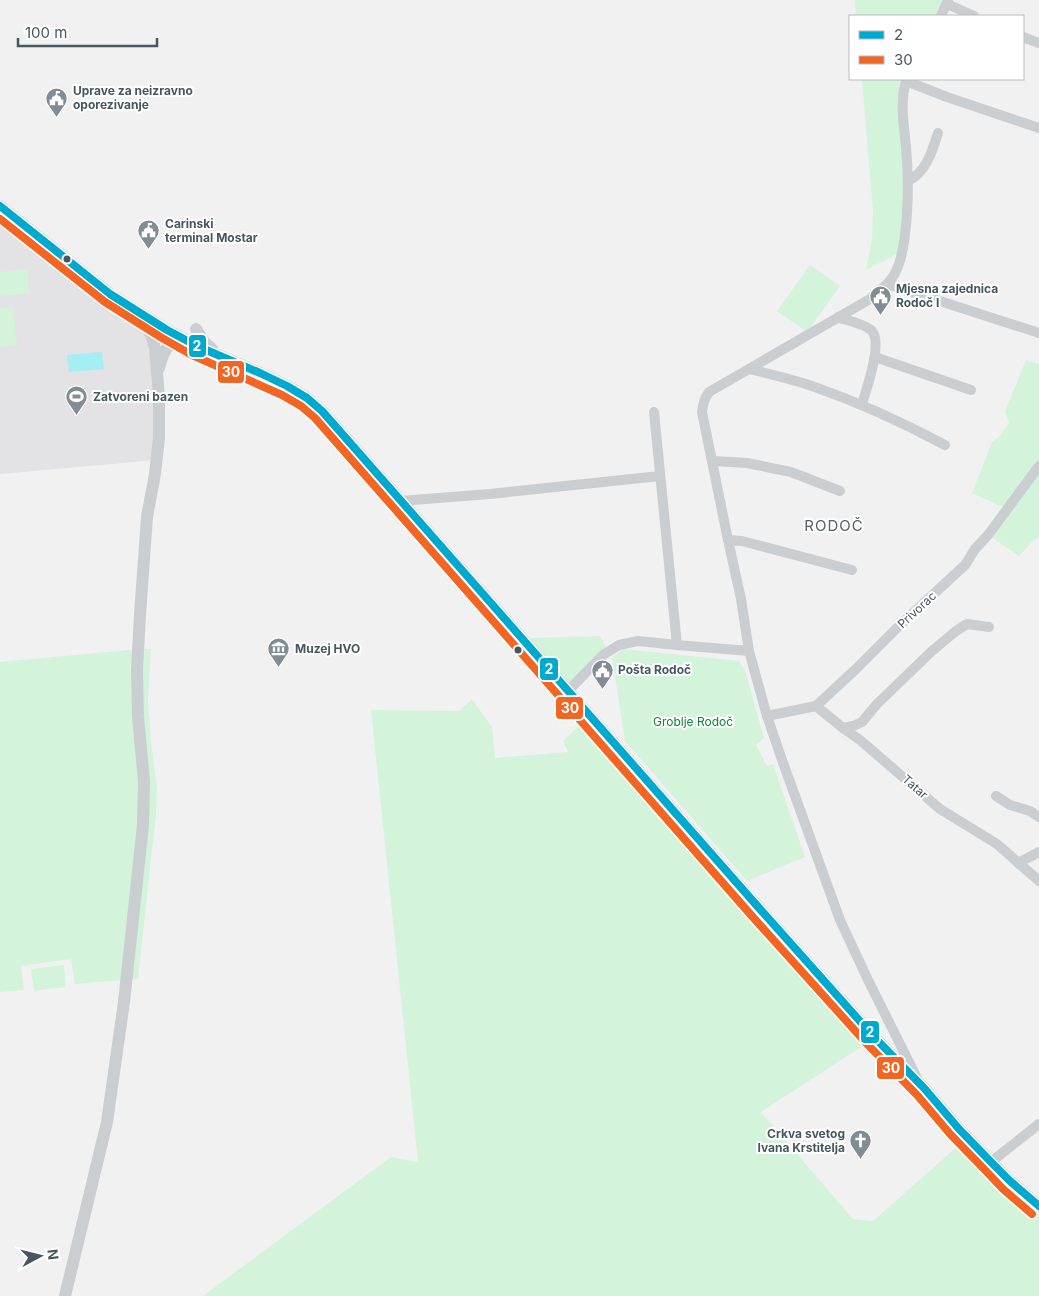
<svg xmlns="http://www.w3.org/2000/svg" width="1039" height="1296" font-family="Inter,sans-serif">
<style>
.education{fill:#e3e2e4}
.green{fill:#d4f3db}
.water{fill:#a5eff4}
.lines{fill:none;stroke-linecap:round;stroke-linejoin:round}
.minor{stroke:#caced1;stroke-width:10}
.tertiary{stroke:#caced1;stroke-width:12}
.bus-1-casing{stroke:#fff;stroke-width:11}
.bus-2-casing{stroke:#fff;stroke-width:11}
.bus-1{stroke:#00a9ce;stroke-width:8}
.bus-2{stroke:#f26522;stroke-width:8}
.bus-dot{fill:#465760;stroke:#fff;stroke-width:2}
.labels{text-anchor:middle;stroke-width:4;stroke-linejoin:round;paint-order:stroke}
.poi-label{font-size:12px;font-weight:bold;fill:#465760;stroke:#fff;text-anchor:start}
.street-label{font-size:12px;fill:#465760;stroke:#fff}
.park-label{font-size:12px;fill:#0e8438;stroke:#fff}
.quarter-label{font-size:15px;letter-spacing:1px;fill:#5c6266;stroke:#fff}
.line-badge{stroke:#fff;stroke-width:2}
.badge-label{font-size:14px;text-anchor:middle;font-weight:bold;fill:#fff}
</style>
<rect width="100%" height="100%" fill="#f2f1f1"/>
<path class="education" d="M0,206L110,294L149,331L156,460L0,474Z"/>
<g class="green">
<path d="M855,0H944L937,16H856Z"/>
<path d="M862,79H905V179L901,252L866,270L872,240L873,211Z"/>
<path d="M810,265L840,286L807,332L777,311Z"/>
<path d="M27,269L29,293L0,296V272Z"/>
<path d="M13,307L17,345L0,347V308Z"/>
<path d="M1026,360L1039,364V537L1031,543L1019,556L988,535L1007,509L972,493L992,442L1000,436L1009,423L1005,411Z"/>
<path d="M600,636L609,652L569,690L528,645L531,638Z"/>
<path d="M138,649H151L148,700L151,741L157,789L156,814L138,979L75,984L71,959L21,966L24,990L0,992V662Z"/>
<path d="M623,649L739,661L745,670L764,738L756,745L767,766L773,764L805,857L747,881L625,741L612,658Z"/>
<path d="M472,699L492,727L495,758L568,752L563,741L590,715L875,1038L761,1112L853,1219L873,1221L967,1138L1039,1208V1296H203L391,1157L418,1162L371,710L459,711Z"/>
<path d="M64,965L66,987L34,991L31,969Z"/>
</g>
<path class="water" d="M102,352L104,369L69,372L67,355Z"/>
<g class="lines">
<g class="minor">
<path d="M947,4L974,16"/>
<path d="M941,16L948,0"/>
<path d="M1023,37L1039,43"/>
<path d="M907,79C899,101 904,124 906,147C909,177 910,254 892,278C887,286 877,292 870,299L709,392C704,399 703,404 702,412L728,540L741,599L749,651L767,716L782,760L840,920L868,980L917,1078"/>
<path d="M906,81L947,97L1039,128"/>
<path d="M908,181C926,172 932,152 938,133"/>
<path d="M887,284L1039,333"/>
<path d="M838,317C848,321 862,323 871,330C884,342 866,389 862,405"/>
<path d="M875,357L971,390"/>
<path d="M749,369C770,374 791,379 812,386C858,402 902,422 945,445"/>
<path d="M654,412L677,645"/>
<path d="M713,461L747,463L791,472L840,491"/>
<path d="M400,501L490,494L660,476"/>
<path d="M728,540L742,541L852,570"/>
<path d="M569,690L603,655L619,645L638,641L677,645L749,651"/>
<path d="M816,706L843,728L860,740L940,809L997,844L1039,881"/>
<path d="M767,716L816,706L856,669L900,625L965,565L975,549L988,535L1039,466"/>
<path d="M843,728L853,726L862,722L877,704L932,651L956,631L967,624L989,627"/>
<path d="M996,796L1010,805L1030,811L1039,817"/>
<path d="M1018,863L1039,852"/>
<path d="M991,1162L1039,1124"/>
</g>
<g class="tertiary">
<path d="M0,206L110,294L167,330L197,346L260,373L287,386L307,398L322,411L759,908L875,1038L924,1088L959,1129L991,1162L1010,1181L1039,1206"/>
<path d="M196,329L204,342L212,349"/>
<path d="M159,368C163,352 166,347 178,337"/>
<path d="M65,1296L107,1122L124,1002L143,825L144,781L138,717L137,670L140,615L147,517L155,474L159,438V397L155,348L152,337L145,324L136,316"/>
</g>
<defs>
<path id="bus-1" d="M0,206L110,294L167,330L197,346L260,373L287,386L307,398L322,411L759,908L875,1038L924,1088L959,1129L991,1162L1010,1181L1039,1206"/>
<path id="bus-2" d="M0,219L105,302L162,338L192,355L282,395L301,406L315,418L751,915L868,1045L917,1095L951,1135L984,1169L1003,1189L1032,1214"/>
</defs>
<use href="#bus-1" class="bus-1-casing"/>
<use href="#bus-2" class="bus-2-casing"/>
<use href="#bus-1" class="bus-1"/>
<use href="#bus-2" class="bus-2"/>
</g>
<defs>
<symbol id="civic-pin" viewBox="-11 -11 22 30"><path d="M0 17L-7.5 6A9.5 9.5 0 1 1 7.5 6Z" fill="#828d93" stroke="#fff"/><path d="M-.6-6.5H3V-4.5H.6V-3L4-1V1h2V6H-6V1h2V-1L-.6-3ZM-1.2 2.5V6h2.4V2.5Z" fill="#fff"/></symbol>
<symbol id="stadium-pin" viewBox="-11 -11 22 30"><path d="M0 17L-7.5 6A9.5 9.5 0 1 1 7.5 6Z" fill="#828d93" stroke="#fff"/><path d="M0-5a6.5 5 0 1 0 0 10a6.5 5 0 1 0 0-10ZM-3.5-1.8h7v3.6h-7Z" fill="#fff"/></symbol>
<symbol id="museum-pin" viewBox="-11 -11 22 30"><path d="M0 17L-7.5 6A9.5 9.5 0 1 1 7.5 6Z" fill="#828d93" stroke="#fff"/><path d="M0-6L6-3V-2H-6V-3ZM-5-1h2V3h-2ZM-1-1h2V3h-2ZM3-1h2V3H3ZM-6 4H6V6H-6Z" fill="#fff"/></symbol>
<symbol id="church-pin" viewBox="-11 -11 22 30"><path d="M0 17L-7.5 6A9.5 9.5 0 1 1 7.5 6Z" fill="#828d93" stroke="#fff"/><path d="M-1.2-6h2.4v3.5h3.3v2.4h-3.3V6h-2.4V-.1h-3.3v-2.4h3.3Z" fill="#fff"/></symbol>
</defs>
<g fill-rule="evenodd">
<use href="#civic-pin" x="44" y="86" width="25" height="34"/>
<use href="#civic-pin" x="136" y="218" width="25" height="34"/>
<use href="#civic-pin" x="868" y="284" width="25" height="34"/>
<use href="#stadium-pin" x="64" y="384" width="25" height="34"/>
<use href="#museum-pin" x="266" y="636" width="25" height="34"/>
<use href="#civic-pin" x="590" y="658" width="25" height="34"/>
<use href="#church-pin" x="848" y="1128" width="25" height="34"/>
</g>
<g class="bus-dot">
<circle cx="67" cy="259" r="4.5"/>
<circle cx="518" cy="650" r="4.5"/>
</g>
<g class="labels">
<g class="poi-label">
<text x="73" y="95">Uprave za neizravno<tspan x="73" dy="14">oporezivanje</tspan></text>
<text x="165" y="228">Carinski<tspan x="165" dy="14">terminal Mostar</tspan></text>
<text x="896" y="293">Mjesna zajednica<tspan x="896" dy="14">Rodoč I</tspan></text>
<text x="93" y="401">Zatvoreni bazen</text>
<text x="295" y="653">Muzej HVO</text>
<text x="618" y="674">Pošta Rodoč</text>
<text x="845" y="1138" text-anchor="end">Crkva svetog<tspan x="845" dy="14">Ivana Krstitelja</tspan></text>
</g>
<g class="street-label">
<text transform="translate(917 610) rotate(-43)" y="4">Privorac</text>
<text transform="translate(915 787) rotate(42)" y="4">Tatar</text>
</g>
<g class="park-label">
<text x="693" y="726">Groblje Rodoč</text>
</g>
<g class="quarter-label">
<text x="834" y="531">RODOČ</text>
</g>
</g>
<g class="line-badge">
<rect x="188" y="334" width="19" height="24" rx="5" fill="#00a9ce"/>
<rect x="217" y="360" width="28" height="24" rx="5" fill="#f26522"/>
<rect x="539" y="657" width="20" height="24" rx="5" fill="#00a9ce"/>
<rect x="555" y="696" width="29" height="24" rx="5" fill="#f26522"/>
<rect x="860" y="1020" width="20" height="24" rx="5" fill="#00a9ce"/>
<rect x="876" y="1056" width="29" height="24" rx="5" fill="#f26522"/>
</g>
<g class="badge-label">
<text x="197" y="351">2</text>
<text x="231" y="377">30</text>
<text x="549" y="674">2</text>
<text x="570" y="713">30</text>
<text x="870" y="1037">2</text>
<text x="891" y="1073">30</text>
</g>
<rect x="849" y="15" width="175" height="65" fill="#ffffff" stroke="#b5bcbf"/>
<rect x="859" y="31" width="25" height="8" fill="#00a9ce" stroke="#b5bcbf"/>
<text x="894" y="40" font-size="15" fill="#465760">2</text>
<rect x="859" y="56" width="25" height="8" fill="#f26522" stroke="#b5bcbf"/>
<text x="894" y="65" font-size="15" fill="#465760">30</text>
<g transform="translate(40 1256) rotate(83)" stroke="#ffffff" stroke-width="4" paint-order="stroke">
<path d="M0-4L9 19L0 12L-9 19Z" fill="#465760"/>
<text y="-8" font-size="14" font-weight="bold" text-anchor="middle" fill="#465760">N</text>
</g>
<path d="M18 38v8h139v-8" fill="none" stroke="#465760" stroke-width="2.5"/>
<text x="25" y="38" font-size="15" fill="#465760" stroke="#ffffff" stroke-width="4" paint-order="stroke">100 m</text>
</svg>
